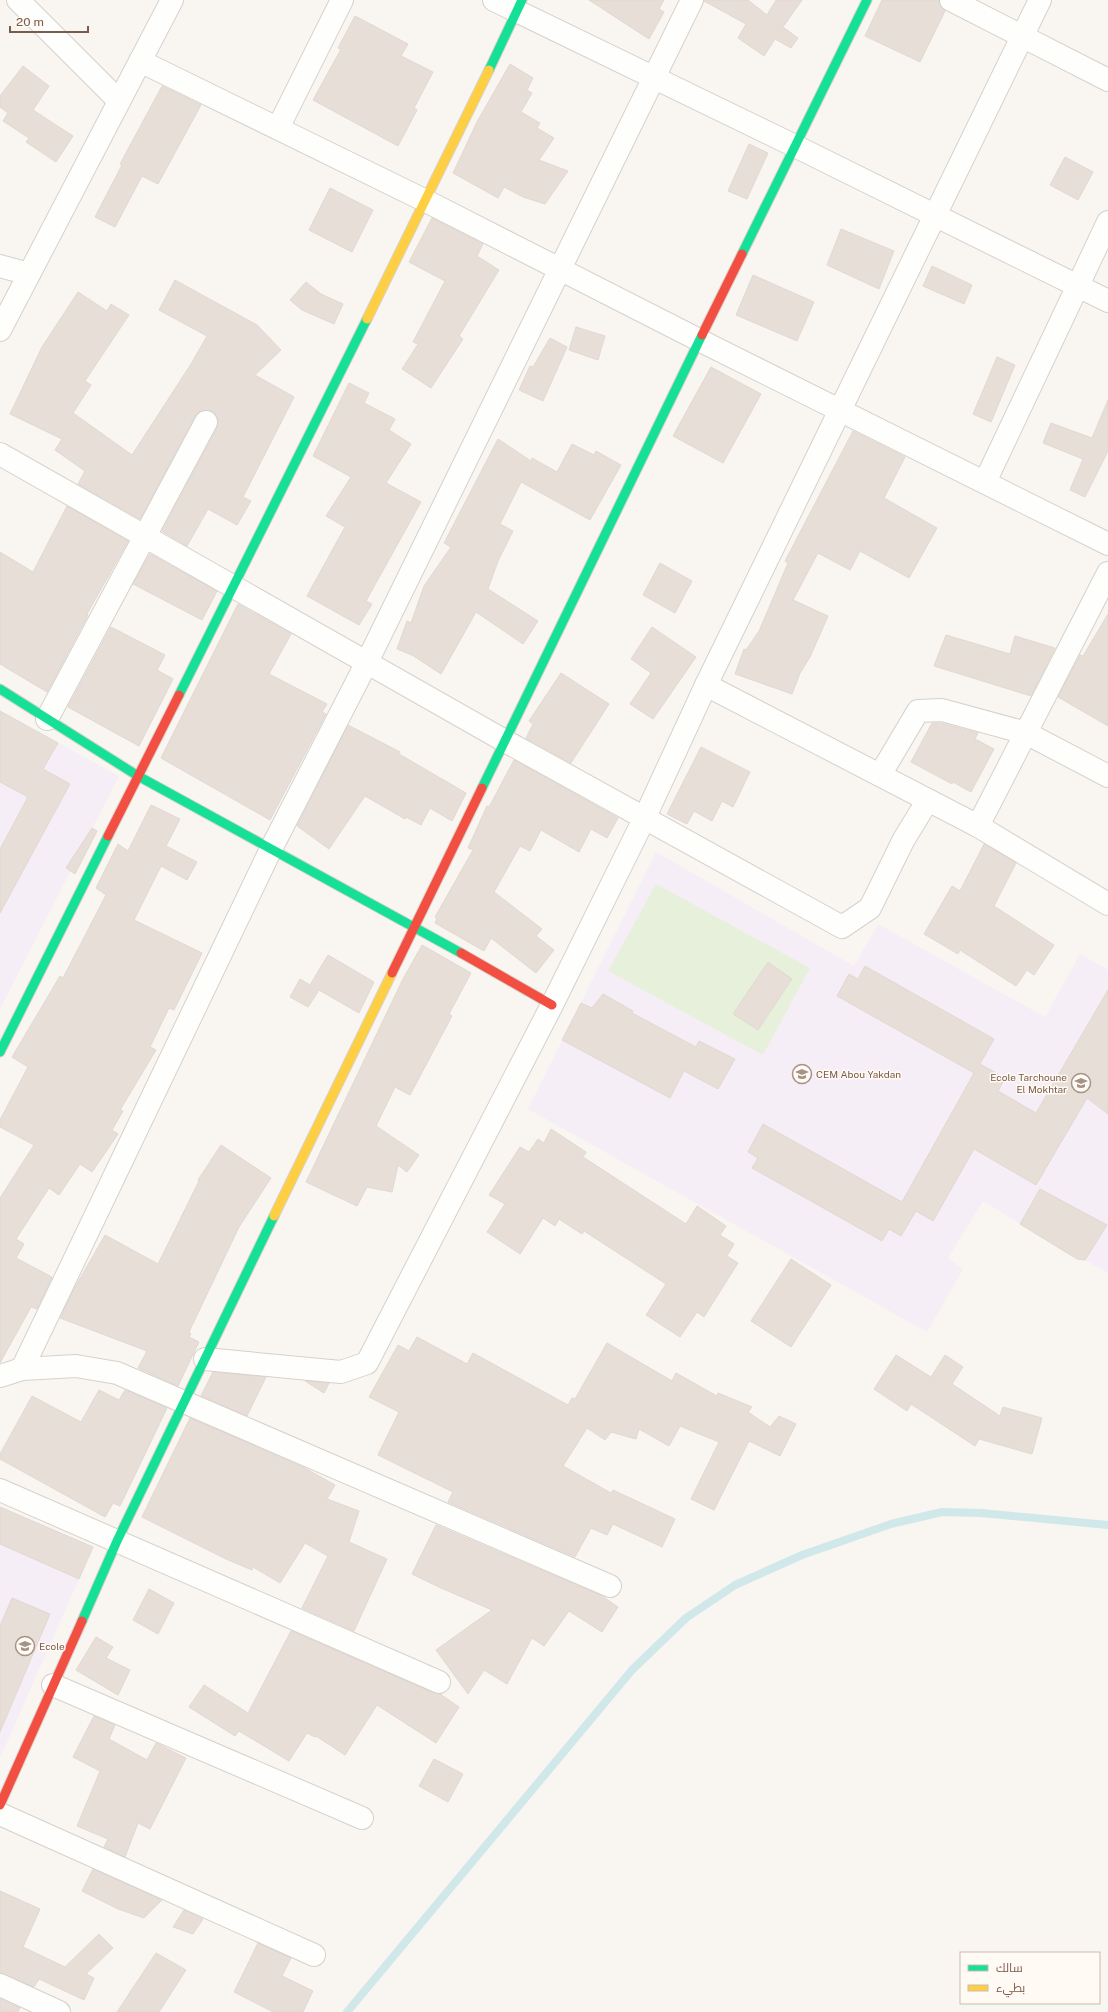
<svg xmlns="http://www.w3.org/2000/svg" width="1108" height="2012" font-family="'Public Sans',Cairo,sans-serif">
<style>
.education{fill:#f6eef6}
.green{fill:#e7f0db}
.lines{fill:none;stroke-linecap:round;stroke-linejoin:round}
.stream{stroke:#d0e8ea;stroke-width:8}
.building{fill:#e6ded7;stroke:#e2d8d2}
.street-casing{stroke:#d7d1cb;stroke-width:24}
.fast-casing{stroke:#d9d2cb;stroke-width:11}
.slow-casing{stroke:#d9d2cb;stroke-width:11}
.jam-casing{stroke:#d9d2cb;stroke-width:11}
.street{stroke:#fefefd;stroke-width:22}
.fast{stroke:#16e098;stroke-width:9}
.slow{stroke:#ffcf43;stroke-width:9}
.jam{stroke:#f24e42;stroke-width:9}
.labels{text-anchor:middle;stroke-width:3;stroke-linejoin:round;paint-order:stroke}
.poi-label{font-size:10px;fill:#7a5c4d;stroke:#fffaf3;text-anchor:start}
</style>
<rect width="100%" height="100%" fill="#f9f5f0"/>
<g class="education">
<path d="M0,711L119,776L0,1009Z"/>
<path d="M656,852L854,966L878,924L1045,1017L1080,954L1108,970V1273L1085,1260L1077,1259L983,1201L948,1258L963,1269L927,1332L528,1109Z"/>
<path d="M0,1507L93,1547L0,1758Z"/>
</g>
<path class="green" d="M656,884L810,968L763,1055L608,971Z"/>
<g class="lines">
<path class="stream" d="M347,2012L632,1670L686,1618L735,1585L802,1555L891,1524L942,1512L981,1513L1108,1525"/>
</g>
<g class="building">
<path d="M589,0H664L659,9L664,12L649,39Z"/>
<path d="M704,0H748L767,15L776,0H802L783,27L798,38L791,48L775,39L764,56L738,38L746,24L704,1Z"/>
<path d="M882,0H939L940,6L945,11L920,62L865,36Z"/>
<path d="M355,16L408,44L401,56L433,72L414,108L417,110L398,146L313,100L341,49L338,48Z"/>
<path d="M510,64L533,78L527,90L532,93L521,112L540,123L537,128L554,138L539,160L568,171L545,204L523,197L504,187L498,198L453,173L478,120Z"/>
<path d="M23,66L49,86L33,110L73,136L56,162L26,142L29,138L3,121L8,113L0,107V96Z"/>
<path d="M162,86L201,105L158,184L142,176L115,227L95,217L122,165L120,164Z"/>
<path d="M749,144L768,153L747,199L728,191Z"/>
<path d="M1065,157L1093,172L1078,200L1050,185Z"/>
<path d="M330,188L373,210L352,252L309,230Z"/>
<path d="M432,218L483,244L477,256L499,270L459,336L463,339L431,388L402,369L418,344L413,342L445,281L409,262Z"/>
<path d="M841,229L894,251L879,289L827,265Z"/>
<path d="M932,266L972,285L964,304L923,286Z"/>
<path d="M753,275L814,302L797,341L736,315Z"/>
<path d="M175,280L257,325L281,350L255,375L294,397L243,497L251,501L237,525L208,509L187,546L162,531L217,428L218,421L217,416L212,411L205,410L199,412L195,416L140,519L78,484L85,471L55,450L62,439L10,414L42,347L78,292L107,311L111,304L129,315L85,381L91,385L73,413L132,455L191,364L207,336L159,310Z"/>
<path d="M306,282L321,294L343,304L334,324L302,310L290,300Z"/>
<path d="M576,327L605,336L598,360L569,350Z"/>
<path d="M550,338L567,347L543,401L519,390L530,366L533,367Z"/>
<path d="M997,357L1015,365L991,422L973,414Z"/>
<path d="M711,367L761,394L723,463L673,436Z"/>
<path d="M349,383L369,393L364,403L395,419L389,430L411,444L386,483L421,502L366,601L372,604L359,625L307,596L345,527L326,516L351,477L313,456Z"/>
<path d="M1108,400V451L1085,497L1070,490L1083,459L1043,443L1051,423L1092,438Z"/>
<path d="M853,431L905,457L884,498L937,528L909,578L860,551L850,570L818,553L793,600L828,616L810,657L800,673L792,694L735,674L744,649L746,650L759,631L788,563L785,561Z"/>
<path d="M498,439L531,461L532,458L557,472L572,444L594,455L596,451L621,465L590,520L521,482L500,524L513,531L498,561L488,589L538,621L523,644L476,612L441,674L412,655L397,649L407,621L411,623L424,586L451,547L444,543Z"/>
<path d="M67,506L128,541L87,614L88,615L47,692L0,664V552L33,572Z"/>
<path d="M150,554L217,591L202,620L133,584Z"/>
<path d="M660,563L692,581L675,613L643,595Z"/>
<path d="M238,604L291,634L269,674L327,704L322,712L326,714L270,820L161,758Z"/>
<path d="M1108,614V726L1058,697L1080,655L1083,656Z"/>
<path d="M111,627L165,655L157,670L173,679L139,746L68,707Z"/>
<path d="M652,627L696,657L653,719L630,704L651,673L631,659Z"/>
<path d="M946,635L1010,654L1015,636L1055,648L1031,696L934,666Z"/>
<path d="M561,673L609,704L571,763L526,738L533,724L529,721Z"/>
<path d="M0,711L58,743L43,769L70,784L0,913V849L28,797L0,782Z"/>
<path d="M932,723H941L978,733L975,739L994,749L971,792L953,782L952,784L911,762Z"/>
<path d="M348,725L400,752L399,754L466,793L452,821L430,808L421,825L406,817L405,819L365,796L329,849L297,826Z"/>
<path d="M701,747L750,772L733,807L722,801L712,821L694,811L687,824L667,814Z"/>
<path d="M514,760L618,818L607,838L591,829L579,852L541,830L530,851L520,846L494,892L542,929L536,936L554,950L536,973L491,938L484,951L435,923L437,918L435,917L473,850L468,848L487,806L489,807Z"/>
<path d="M151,805L180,819L166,846L197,862L187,880L161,866L134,920L202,953L174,1010L169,1008L150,1047L156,1050L120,1110L123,1111L112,1130L118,1134L92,1172L80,1164L59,1195L49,1188L16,1239L24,1244L16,1258L52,1277L37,1309L31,1307L0,1363V1198L34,1145L0,1127V1120L28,1067L12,1057L60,976L63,978L106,895L96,888L118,844L128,851Z"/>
<path d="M92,828L97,831L75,874L66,868Z"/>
<path d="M984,844L1016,863L994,906L1054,945L1034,975L1027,970L1016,986L960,950L958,954L924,934L952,886L960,891Z"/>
<path d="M422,945L471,973L449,1014L452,1016L410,1095L395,1087L376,1126L419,1155L407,1172L398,1165L392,1192L367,1187L357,1206L306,1182L402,981Z"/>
<path d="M328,955L374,982L359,1013L319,990L308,1007L290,997L300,979L310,985Z"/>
<path d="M768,962L792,979L758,1030L733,1014Z"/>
<path d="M865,966L994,1039L980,1064L1005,1078L998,1091L1036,1113L1108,990V1114L1087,1098L1036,1185L974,1149L933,1221L916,1211L901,1236L889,1229L882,1241L752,1168L758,1158L748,1152L763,1124L902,1202L974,1073L837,996L849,974L858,979Z"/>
<path d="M603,994L633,1011L632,1013L696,1047L699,1041L735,1059L718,1089L684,1071L670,1098L562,1040L581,1003L592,1008Z"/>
<path d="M551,1129L586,1152L583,1157L686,1224L697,1206L726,1226L720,1235L734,1244L727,1256L738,1263L704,1317L697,1312L680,1337L646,1315L666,1284L584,1231L582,1234L559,1219L555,1226L543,1218L520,1254L487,1232L505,1204L489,1195L520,1147L529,1152L538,1139L544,1143Z"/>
<path d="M221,1145L271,1178L239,1227L189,1332L191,1334L189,1337L199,1342L178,1386L138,1368L147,1351L60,1318L74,1289L105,1235L158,1264L199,1181L198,1180Z"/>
<path d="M1040,1189L1107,1225L1085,1260L1077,1259L1020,1224Z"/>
<path d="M791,1259L831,1285L791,1347L751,1321Z"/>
<path d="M417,1337L467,1364L473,1353L568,1405L572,1398L575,1399L607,1343L672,1381L676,1373L717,1396L718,1393L752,1407L748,1412L770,1427L779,1416L796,1424L780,1456L749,1441L714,1510L691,1499L719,1442L680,1426L669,1446L639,1429L636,1439L611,1432L605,1440L587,1428L563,1466L611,1493L613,1490L675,1519L662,1547L613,1524L607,1535L591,1528L575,1557L448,1502L453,1492L378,1455L399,1412L369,1397L398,1345L409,1351Z"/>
<path d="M896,1355L931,1377L945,1355L963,1367L952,1384L1000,1416L1003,1407L1042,1418L1032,1454L979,1439L975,1446L911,1404L907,1411L874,1389Z"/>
<path d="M213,1372L266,1377L247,1416L201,1396Z"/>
<path d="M305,1381L329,1383L324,1393Z"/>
<path d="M99,1390L119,1400L125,1390L167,1408L120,1506L113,1503L105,1517L0,1459V1454L32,1396L81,1422Z"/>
<path d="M190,1418L303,1467L335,1485L327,1499L359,1511L349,1542L387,1559L354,1631L302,1608L328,1556L305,1543L280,1583L253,1567L252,1570L226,1559L142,1517Z"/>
<path d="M0,1507L93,1547L79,1579L0,1544Z"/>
<path d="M436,1525L602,1596L618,1607L602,1632L569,1611L544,1646L532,1638L507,1684L484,1670L468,1694L436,1650L492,1610L441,1588L412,1574Z"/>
<path d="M149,1589L174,1603L158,1634L133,1620Z"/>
<path d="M12,1598L50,1614L0,1732V1626Z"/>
<path d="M291,1631L434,1693L440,1694L459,1707L436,1743L377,1705L345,1755L316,1736L315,1737L307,1733L289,1761L239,1731L235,1736L189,1707L204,1685L248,1713Z"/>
<path d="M96,1637L113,1647L106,1658L130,1670L118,1695L76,1670Z"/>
<path d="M94,1716L115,1725L109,1739L147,1760L156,1743L186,1758L150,1829L138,1823L125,1857L104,1847L108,1839L77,1826L100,1771L73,1757Z"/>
<path d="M434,1759L463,1774L448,1802L419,1786Z"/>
<path d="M93,1869L162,1900L144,1918L118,1909L82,1891Z"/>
<path d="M0,1891L40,1909L23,1947L65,1967L99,1934L113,1948L86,1974L94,1978L84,2000L39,1979L34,1987L0,1973Z"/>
<path d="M184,1910L203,1919L193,1934L173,1927Z"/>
<path d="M258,1943L291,1958L282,1976L313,1991L303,2012H273L234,1992Z"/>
<path d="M156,1953L186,1970L159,2012H117Z"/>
<path d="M0,1999L20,2008L18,2012H0Z"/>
</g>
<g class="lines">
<defs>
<g id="street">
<path d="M18,0L119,101"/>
<path d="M494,0L795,146L1108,301"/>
<path d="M951,0L1108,80"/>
<path d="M140,61L426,201L699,340L1108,544"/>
<path d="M278,128L342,0"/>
<path d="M0,266L29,274"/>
<path d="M0,330L172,0"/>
<path d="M0,454L505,741L842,927L870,908L904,839L928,800"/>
<path d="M985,482L1108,222"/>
<path d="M706,685L978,826L1108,904"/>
<path d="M47,719L206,422"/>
<path d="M880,775L918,711L942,710L1026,733L1108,776"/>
<path d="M978,826L1108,573"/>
<path d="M205,1359L341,1372L367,1363L552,1005L645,817L706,685L1040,0"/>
<path d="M22,1369L271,849L367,662L692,0"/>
<path d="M0,1376L22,1369L76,1366L117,1373L610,1586"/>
<path d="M0,1490L439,1682"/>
<path d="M53,1685L362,1818"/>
<path d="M0,1814L314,1955"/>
<path d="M0,1985L59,2012"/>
</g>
<g id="fast">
<path d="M489,70L522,0"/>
<path d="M742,254L867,0"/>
<path d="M0,689L138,776L461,953"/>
<path d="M179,695L367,319"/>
<path d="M482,788L702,335"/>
<path d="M0,1052L108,836"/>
<path d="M82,1621L117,1541L274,1216"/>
</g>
<g id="slow">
<path d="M367,319L489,70"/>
<path d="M274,1216L392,973"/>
</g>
<g id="jam">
<path d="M702,335L742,254"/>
<path d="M108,836L179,695"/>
<path d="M461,953L552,1005"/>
<path d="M392,973L482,788"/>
<path d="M0,1805L82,1621"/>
</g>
</defs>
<use href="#street" class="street-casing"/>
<use href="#fast" class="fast-casing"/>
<use href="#slow" class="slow-casing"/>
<use href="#jam" class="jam-casing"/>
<use href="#street" class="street"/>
<use href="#fast" class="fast"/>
<use href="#slow" class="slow"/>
<use href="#jam" class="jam"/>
</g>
<defs>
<symbol id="school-ring" viewBox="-11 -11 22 22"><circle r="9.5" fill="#fffaf3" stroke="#a69286" stroke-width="1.5"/><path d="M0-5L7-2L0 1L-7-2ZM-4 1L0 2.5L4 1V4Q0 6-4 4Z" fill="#a69286"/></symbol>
</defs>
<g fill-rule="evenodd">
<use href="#school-ring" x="791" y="1063" width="22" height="22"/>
<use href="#school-ring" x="1070" y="1072" width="22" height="22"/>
<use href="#school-ring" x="14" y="1635" width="22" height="22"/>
</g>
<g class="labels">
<g class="poi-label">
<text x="816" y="1078">CEM Abou Yakdan</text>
<text x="1067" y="1081" text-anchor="end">Ecole Tarchoune<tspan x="1067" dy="12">El Mokhtar</tspan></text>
<text x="39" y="1650">Ecole</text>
</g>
</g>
<rect x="960" y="1952" width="140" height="52" fill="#fffaf3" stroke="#cabbb1"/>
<rect x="968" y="1965" width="20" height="6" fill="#16e098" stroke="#cabbb1"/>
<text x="996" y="1972" font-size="12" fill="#7a5c4d">سالك</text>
<rect x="968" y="1985" width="20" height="6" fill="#ffcf43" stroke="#cabbb1"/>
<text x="996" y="1992" font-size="12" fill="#7a5c4d">بطيء</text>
<path d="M10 26v6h78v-6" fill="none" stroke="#7a5c4d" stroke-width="2"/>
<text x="16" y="26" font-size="12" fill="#7a5c4d" stroke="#fffaf3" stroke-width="3" paint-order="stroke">20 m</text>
</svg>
